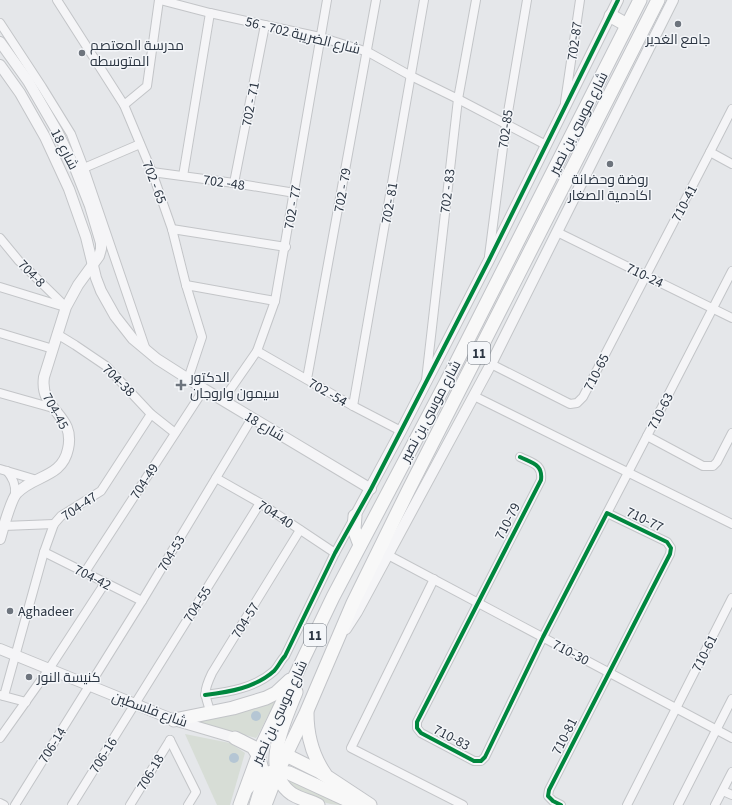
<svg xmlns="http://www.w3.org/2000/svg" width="732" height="805" font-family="'Source Sans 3',Cairo,sans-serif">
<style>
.green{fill:#d7ddd6}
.water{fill:#b5c6d4}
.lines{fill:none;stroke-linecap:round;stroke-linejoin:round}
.minor-casing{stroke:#c3c5c8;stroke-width:10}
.tertiary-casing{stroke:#c3c5c8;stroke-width:12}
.primary-casing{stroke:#c2c4c8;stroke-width:15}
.minor{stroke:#f5f5f7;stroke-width:8}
.tertiary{stroke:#f5f5f7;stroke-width:10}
.primary{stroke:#f8f8f8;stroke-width:13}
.cycleway-casing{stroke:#f4f6f9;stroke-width:6}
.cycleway{stroke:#00873e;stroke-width:4}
.poi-dot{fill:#6d747d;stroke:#f4f6f9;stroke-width:1.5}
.labels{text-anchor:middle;stroke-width:3;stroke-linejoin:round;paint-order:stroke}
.shield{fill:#f4f6f9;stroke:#68707a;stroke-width:1}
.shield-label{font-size:13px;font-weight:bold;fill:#2c3643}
.street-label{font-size:14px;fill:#2c3643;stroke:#f4f6f9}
.poi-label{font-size:14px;fill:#2c3643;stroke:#f4f6f9;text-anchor:start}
</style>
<rect width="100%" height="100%" fill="#e5e7ea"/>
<g class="green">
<path d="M275,702L258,735L256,738L198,722Z"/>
<path d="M185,734L230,743L245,753L230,805H217Z"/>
<path d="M288,779L291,780L342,805C322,805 300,794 287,780Z"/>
</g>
<g class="water">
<circle cx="256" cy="716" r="5"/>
<circle cx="234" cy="758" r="5"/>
</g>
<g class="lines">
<defs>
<g id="minor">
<path d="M57,0L124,105L152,172L172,229L186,285L202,337L188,379"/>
<path d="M160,0L210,13L320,37L368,52L411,76L458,99L546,145"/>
<path d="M0,23L42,87L71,134L84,168L146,350"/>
<path d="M565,102L580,0"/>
<path d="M124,105L147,86L159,0"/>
<path d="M710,152L732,109"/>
<path d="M84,168L140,144"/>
<path d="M152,172L234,183L295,193"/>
<path d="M183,176L210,13"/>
<path d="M234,183L265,25"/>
<path d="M172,229L286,247"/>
<path d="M557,232L732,318"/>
<path d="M0,238L19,261L66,307"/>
<path d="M489,256L506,124L527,0"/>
<path d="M732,271L647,436L703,466H713L717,462L732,433"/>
<path d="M186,285L275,301"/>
<path d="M0,287L65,307"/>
<path d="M0,333L53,349"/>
<path d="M57,334L75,345L106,366L151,414L175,433"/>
<path d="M257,351L353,406L401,431"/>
<path d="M491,364L570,404L577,403L583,397L710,152L732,164"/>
<path d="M307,379L376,0"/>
<path d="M426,380L458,99L476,0"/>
<path d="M0,393L53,408"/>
<path d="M474,396L732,524"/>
<path d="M223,400L257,351L275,301L327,0"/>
<path d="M353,406L424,0"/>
<path d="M520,457C532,463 543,464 541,480L417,722V728L421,733L474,761H481L485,757L543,637L607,513L667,542L671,548L670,554L549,790L548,796L553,801L561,805"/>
<path d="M0,469L37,480"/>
<path d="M7,471C13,478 16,485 15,494"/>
<path d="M216,478L260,503L335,553"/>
<path d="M607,513L647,436"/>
<path d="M4,526L54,524"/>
<path d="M44,552L142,601"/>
<path d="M388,555L732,738"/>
<path d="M85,572L204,389"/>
<path d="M434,579L351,748L463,805"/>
<path d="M0,695L26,702"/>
<path d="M205,695C229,692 255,688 274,671C278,667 281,660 285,656L335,553L352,522"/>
<path d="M4,696L44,552L54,524L61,516L101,491L151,414"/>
<path d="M211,713C204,694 203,692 212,673L300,530"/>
<path d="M0,738L49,669L105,583"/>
<path d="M170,740L196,792L188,805"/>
<path d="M723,791L732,795"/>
<path d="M0,803L4,805"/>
<path d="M15,805L142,601L252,418"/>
<path d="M72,805L260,503"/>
<path d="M130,805L170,740"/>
<path d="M627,805L732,598"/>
<path d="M678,805L732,699"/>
<path d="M715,805L732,772"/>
</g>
<g id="tertiary">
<path d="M0,42L28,81L57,131L75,168L90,206L101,243V249L99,256L78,285L66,307L44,377C39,412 76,413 68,449C62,478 34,475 17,493C11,499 3,529 0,539"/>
<path d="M0,65L20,93L45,137L69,189L86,237L96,278L101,291L115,316L133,339L157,359L204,389L371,489"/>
<path d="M355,516L401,431L489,260L618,0"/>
<path d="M346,629L357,612L491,364L673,0"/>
<path d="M0,649L174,720L242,740"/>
</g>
<g id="primary">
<path d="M611,16L627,25"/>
<path d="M355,516L354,529L360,545"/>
<path d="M296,692C285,720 259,771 292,794C300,799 310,801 318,805"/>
<path d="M307,713C307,736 312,755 325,774"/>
<path d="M174,720L233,708L266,698L276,693L290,680"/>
<path d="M235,738L253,747L258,755L263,773V782L256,805"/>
<path d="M278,751L320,772L370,805"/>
<path d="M247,788C260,773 269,770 289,773L358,805"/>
<path d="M240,805L262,745L333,597L451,373L640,0"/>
<path d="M265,805L278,771L306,713L353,603L409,489L658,0"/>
</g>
</defs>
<use href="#minor" class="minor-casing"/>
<use href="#tertiary" class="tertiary-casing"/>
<use href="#primary" class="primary-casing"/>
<use href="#minor" class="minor"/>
<use href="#tertiary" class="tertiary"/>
<use href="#primary" class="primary"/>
<defs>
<g id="cycleway">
<path d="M520,457C532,463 543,464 541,480L417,722V728L421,733L474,761H481L485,757L543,637L607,513L667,542L671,548L670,554L549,790L548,796L553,801L561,805"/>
<path d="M205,695C229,692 255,688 274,671C278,667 281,660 285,656L335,553L371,489L489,260L618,0"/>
</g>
</defs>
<use href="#cycleway" class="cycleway-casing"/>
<use href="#cycleway" class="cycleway"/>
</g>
<g class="poi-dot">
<circle cx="678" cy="24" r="4"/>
<circle cx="82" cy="53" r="4"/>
<circle cx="610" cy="164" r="4"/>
<path d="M179 379h4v4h4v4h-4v4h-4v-4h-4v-4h4z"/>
<circle cx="10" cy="611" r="4"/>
<circle cx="29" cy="677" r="4"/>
</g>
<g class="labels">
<g class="shield">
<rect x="468" y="342" width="22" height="22" rx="3"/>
<rect x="304" y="624" width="22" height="22" rx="3"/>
</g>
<g class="shield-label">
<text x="479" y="358">11</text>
<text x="315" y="640">11</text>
</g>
<g class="street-label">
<text transform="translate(303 35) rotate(14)" y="5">شارع الضريبة 702 - 56</text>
<text transform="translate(574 41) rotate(-82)" y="5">702-87</text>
<text transform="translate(250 104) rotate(-79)" y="5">702 - 71</text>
<text transform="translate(578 123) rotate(-63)" y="5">شارع موسى بن نصير</text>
<text transform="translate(505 129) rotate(-82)" y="5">702-85</text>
<text transform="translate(65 149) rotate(63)" y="5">شارع 18</text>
<text transform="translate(155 182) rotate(69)" y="5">702 - 65</text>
<text transform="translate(224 182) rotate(8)" y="5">702 -48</text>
<text transform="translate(342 190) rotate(-80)" y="5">702 - 79</text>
<text transform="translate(447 191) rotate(-83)" y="5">702 - 83</text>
<text transform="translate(389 203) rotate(-80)" y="5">702- 81</text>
<text transform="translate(684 203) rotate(-62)" y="5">710-41</text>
<text transform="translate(292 207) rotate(-80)" y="5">702 - 77</text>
<text transform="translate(32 273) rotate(46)" y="5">704-8</text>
<text transform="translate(645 275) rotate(26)" y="5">710-24</text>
<text transform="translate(596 372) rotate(-63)" y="5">710-65</text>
<text transform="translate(119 380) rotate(45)" y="5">704-38</text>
<text transform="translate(328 392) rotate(30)" y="5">702 -54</text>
<text transform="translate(56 411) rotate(61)" y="5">704-45</text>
<text transform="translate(430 411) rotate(-62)" y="5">شارع موسى بن نصير</text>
<text transform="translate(660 411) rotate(-63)" y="5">710-63</text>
<text transform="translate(265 426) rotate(31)" y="5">شارع 18</text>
<text transform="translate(144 481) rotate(-57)" y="5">704-49</text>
<text transform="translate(79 506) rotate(-34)" y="5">704-47</text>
<text transform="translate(276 514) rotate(33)" y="5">704-40</text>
<text transform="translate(645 519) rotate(26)" y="5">710-77</text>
<text transform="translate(507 521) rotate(-63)" y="5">710-79</text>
<text transform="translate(171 553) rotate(-59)" y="5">704-53</text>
<text transform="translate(93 577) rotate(27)" y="5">704-42</text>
<text transform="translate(197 604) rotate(-58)" y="5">704-55</text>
<text transform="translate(245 620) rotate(-58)" y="5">704-57</text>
<text transform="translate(571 652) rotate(28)" y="5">710-30</text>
<text transform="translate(704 653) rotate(-63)" y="5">710-61</text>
<text transform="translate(150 709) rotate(20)" y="5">شارع فلسطين</text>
<text transform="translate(279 712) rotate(-65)" y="5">شارع موسى بن نصير</text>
<text transform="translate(564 736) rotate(-63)" y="5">710-81</text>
<text transform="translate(452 737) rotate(28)" y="5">710-83</text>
<text transform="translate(52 745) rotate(-58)" y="5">706-14</text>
<text transform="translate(103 755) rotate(-58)" y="5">706-16</text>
<text transform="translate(150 772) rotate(-59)" y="5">706-18</text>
</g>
<g class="poi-label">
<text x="678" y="44" text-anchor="middle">جامع الغدير</text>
<text x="90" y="50">مدرسة المعتصم<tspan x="90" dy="16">المتوسطه</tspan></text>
<text x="610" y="184" text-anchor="middle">روضة وحضانة<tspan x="610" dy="16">اكادمية الصغار</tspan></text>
<text x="190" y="382">الدكتور<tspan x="190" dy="16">سيمون واروجان</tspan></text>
<text x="18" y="616">Aghadeer</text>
<text x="37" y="682">كنيسة النور</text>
</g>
</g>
</svg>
